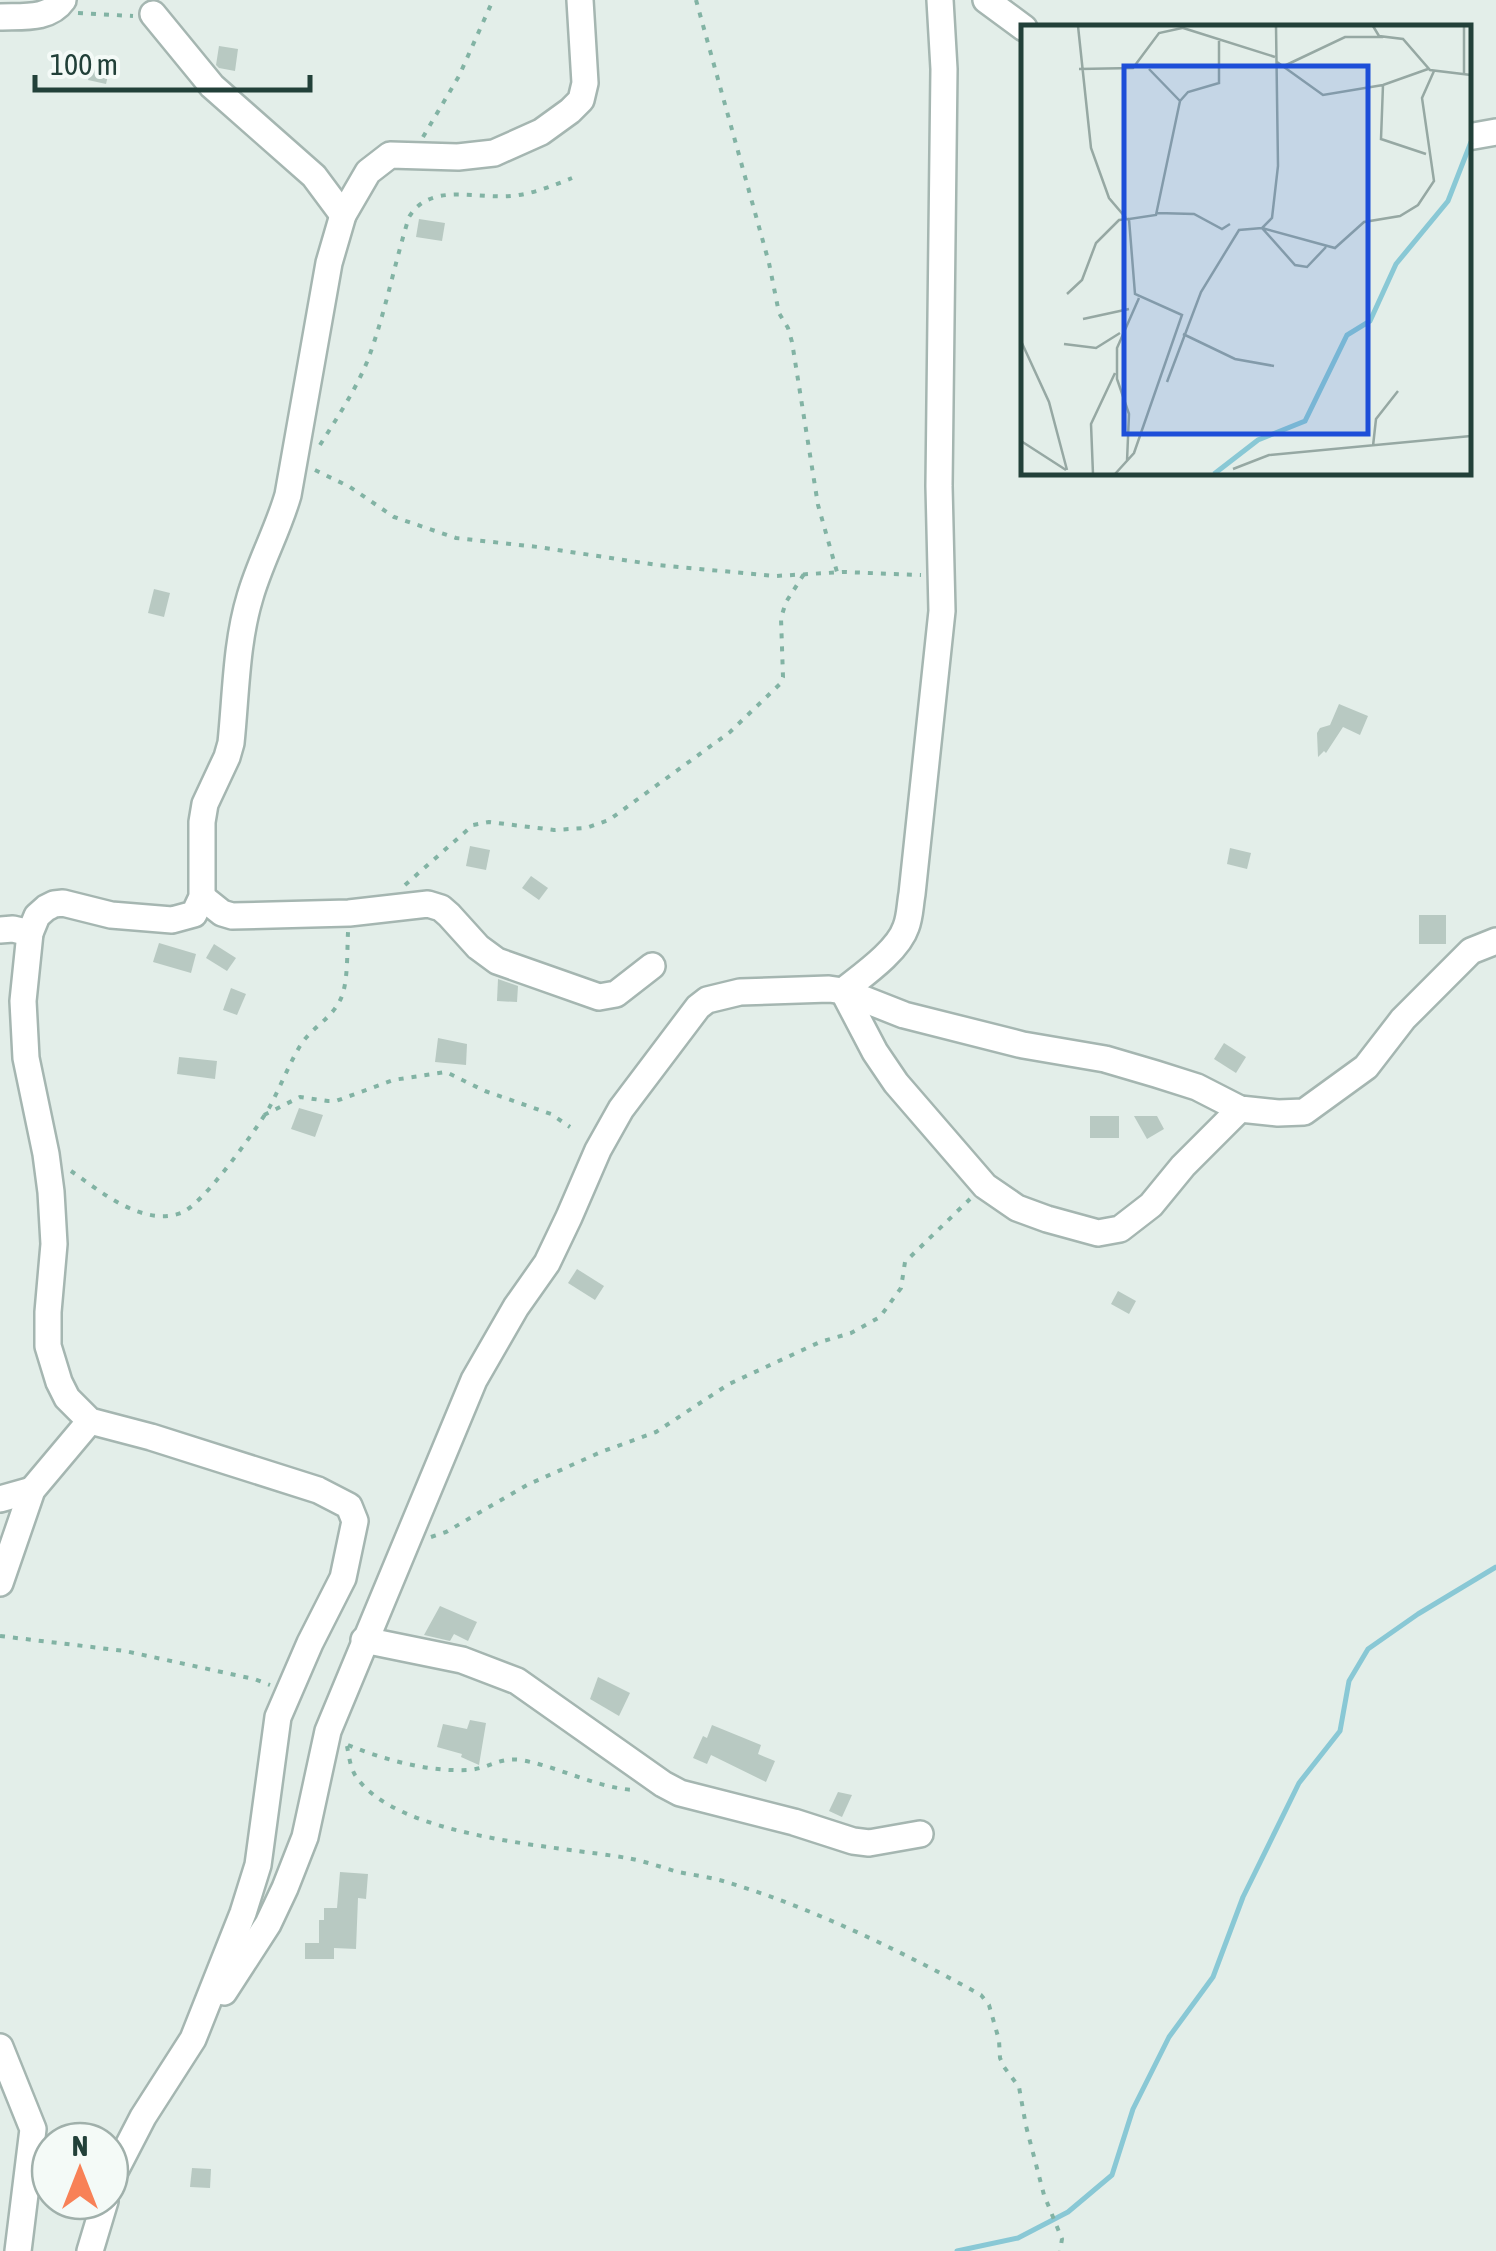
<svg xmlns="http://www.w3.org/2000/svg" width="1496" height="2251" font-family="'Asap Condensed',sans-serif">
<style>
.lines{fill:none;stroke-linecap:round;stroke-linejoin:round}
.stream{stroke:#89c8d5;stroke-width:5}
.building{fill:#b8c9c2}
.minor-casing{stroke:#a5b6b1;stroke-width:30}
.path{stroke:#82b3a4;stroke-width:4;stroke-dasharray:5 8;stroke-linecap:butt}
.minor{stroke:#fff;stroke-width:25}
.inset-river{fill:none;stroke:#89c8d5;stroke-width:5}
.inset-road{fill:none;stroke:#96a8a3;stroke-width:2.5}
.view{fill:#1d4ed8;fill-opacity:0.15;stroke:#1d4ed8;stroke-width:5}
.inset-edge{fill:none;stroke:#224039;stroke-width:5}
</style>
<rect width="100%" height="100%" fill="#e3eee9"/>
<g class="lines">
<path class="stream" d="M957,2251L1018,2238L1068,2212L1112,2175L1133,2109L1169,2037L1213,1977L1243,1897L1299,1783L1340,1731L1349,1681L1368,1649L1418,1614L1496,1567"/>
</g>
<g class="building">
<path d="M219,46L238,49L235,71L219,68L216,65Z"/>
<path d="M93,58L111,62L106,84L88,80Z"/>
<path d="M419,219L445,223L442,241L416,237Z"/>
<path d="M154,589L170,593L164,617L148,613Z"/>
<path d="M1339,704L1368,716L1360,735L1343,727L1326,753L1324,751L1318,757L1317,733L1320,728L1330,725Z"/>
<path d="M470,846L490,850L486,870L466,866Z"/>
<path d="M1230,848L1251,853L1247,869L1227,864Z"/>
<path d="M531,876L548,888L539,900L522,888Z"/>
<rect x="1419" y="915" width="27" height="29"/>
<path d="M159,943L196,954L191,973L153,962Z"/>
<path d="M214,944L236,958L227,971L206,958Z"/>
<path d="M498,979L518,986L517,1002L497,1001Z"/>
<path d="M231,988L246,994L237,1015L223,1010Z"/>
<path d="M438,1038L467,1044L466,1065L435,1062Z"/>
<path d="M1224,1043L1246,1057L1236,1073L1214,1059Z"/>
<path d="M179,1057L217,1061L215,1079L177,1074Z"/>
<path d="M299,1108L323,1115L315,1137L291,1129Z"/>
<rect x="1090" y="1116" width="29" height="22"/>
<path d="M1134,1116H1157L1164,1129L1147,1139Z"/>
<path d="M577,1269L604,1286L595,1300L568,1283Z"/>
<path d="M1118,1291L1136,1301L1129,1314L1111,1304Z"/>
<path d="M440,1606L477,1622L468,1641L454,1634L450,1641L424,1635Z"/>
<path d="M598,1677L630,1693L619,1716L590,1699Z"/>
<path d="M470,1720L486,1723L479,1765L461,1757L462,1754L437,1747L443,1724L467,1729Z"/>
<path d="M712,1725L761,1745L758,1754L775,1761L766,1782L711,1755L707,1764L693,1758L703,1736L707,1738Z"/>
<path d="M838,1792L852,1795L842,1817L829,1811Z"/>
<path d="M340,1872L368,1874L366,1899L358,1898L356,1949L334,1948V1959H305V1943H319V1920H324V1908H337Z"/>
<path d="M192,2168L211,2169L210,2188L190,2187Z"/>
</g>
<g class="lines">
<defs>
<g id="minor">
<path d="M940,0L944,69L939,486L942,611L912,894C910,905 910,917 906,927C898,951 863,975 843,991L875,1052L896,1083L985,1186L1017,1208L1047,1219L1098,1233L1120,1229L1151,1205L1183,1166L1240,1109"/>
<path d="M986,0L1024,28"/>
<path d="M153,14L212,86L314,176L343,215"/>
<path d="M0,17C22,16 49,20 63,0"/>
<path d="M1468,137L1496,132"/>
<path d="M202,897L222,913L232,916L349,913L428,904L441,908L449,915L478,947L497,961L599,997L616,994L652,966"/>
<path d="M0,930L13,929L30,933"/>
<path d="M0,1499L32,1490"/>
<path d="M0,1583L32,1490L90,1421"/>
<path d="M364,1640L462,1660L517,1681L663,1784L680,1793L794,1822L853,1841L869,1843L920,1834"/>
<path d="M224,1992L268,1924L285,1888L305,1837L328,1731L474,1380L516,1307L547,1263L569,1217L598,1150L621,1109L698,1007L707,1000L740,992L829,989L843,991L904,1015L1023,1045L1105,1059L1156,1074L1197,1087L1240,1109L1278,1113L1304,1112L1366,1067L1403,1019L1471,951L1496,941"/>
<path d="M0,2047L33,2129L18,2251"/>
<path d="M110,2186L113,2175L143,2117L193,2039L243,1913L258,1865L278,1717L310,1643L343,1578L355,1521L349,1506L318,1490L151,1437L90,1421L67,1398L59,1382L48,1346V1312L54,1244L51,1192L46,1154L26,1058L23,1001L30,933L37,916L46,908L54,904L63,903L111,915L172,920L194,914L202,897V822L205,804L227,757L231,743C236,695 236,643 250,597C260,562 278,530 288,495L329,263L343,215L368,172L390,155L458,157L494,153L541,132L570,111L581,100L585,83L580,0"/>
<path d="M90,2251L105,2201"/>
</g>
</defs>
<use href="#minor" class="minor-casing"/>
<g class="path">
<path d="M696,0L769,263L779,313L788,328L792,342L818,505L837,572"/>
<path d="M78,13L133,16"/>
<path d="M423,137L459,76L493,0"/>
<path d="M320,445C337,418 355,391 367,362C385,315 394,265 409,217C430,182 476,199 511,196C533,194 552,186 572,178"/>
<path d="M315,470L350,487L394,517L456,538L538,547L657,565L775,576L844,572L921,575"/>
<path d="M405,885L473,825L489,822L554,830L586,828L609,820L730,732L780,684L783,677L781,618L786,602L804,574"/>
<path d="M264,1115L300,1097L328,1101H336L393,1080L446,1072L485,1091L551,1114L570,1127"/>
<path d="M71,1171C100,1191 142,1227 181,1213C202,1206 256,1130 269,1108C280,1088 288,1066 300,1046C312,1026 335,1018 343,993C348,975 347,952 348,932"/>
<path d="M431,1537L446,1532L527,1485L601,1452L656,1432L729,1384L820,1342L851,1333L880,1317L901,1288L905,1262L970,1199"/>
<path d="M0,1636L125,1651L254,1679L270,1685"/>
<path d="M348,1745C385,1760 428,1772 469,1770C490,1768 499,1757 521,1760C560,1767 594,1787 633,1790"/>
<path d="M347,1746C349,1756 350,1766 355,1775C395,1838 558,1846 627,1858C644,1861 661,1867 678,1872C693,1875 709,1877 723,1881C811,1907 901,1951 981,1995L989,2005L999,2040L1000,2058L1004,2067L1019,2087L1026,2126L1044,2195L1062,2239L1060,2251"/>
</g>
<use href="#minor" class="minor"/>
</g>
<g transform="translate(1021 25)">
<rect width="450" height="450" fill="#e3eee9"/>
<path class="inset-river" d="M193,449L237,415L284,396L326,310L349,296L375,239L427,176L450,117"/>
<path class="inset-road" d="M57,1L70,123L88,173L105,193M255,1L257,141L251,193L241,203L274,240L286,242L305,222M352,1L358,11L382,14L409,45L450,50M443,1V48M159,2L254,32M256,37L302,70L362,60L407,44M263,41L324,12H362M58,44L112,43L138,8L161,3M128,44L159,76M362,60L360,114L405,129M136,188L173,189L201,204L209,199M46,269L61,255L75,218L98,195L108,194M62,294L108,284M162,309L214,334L253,341M0,316L28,377L46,445M43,319L75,323L99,308M146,357L180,267L218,205L241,203L314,223L343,197L379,191L397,180L413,156L401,73L413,46M0,416L45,445M352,421L355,394L377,366M106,436L108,389L96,354V323L118,273M212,444L248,430L450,411M72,449L70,399L94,348M94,449L113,428L161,290L114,269L108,194L135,190L159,76L167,67L198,58V16"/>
<path class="view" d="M103,41H347V409H103Z"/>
<rect width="450" height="450" class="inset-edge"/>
</g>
<g transform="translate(80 2171)"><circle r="48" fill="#f4faf7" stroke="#a0b0ab" stroke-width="2.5"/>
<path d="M0-8L18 38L0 25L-18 38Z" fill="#f88157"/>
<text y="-15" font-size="28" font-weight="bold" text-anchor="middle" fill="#224039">N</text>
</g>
<path d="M35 75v15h275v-15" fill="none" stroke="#224039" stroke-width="5"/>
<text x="50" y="75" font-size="30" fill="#224039" stroke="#f4faf7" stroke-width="8" paint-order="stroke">100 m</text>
</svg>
